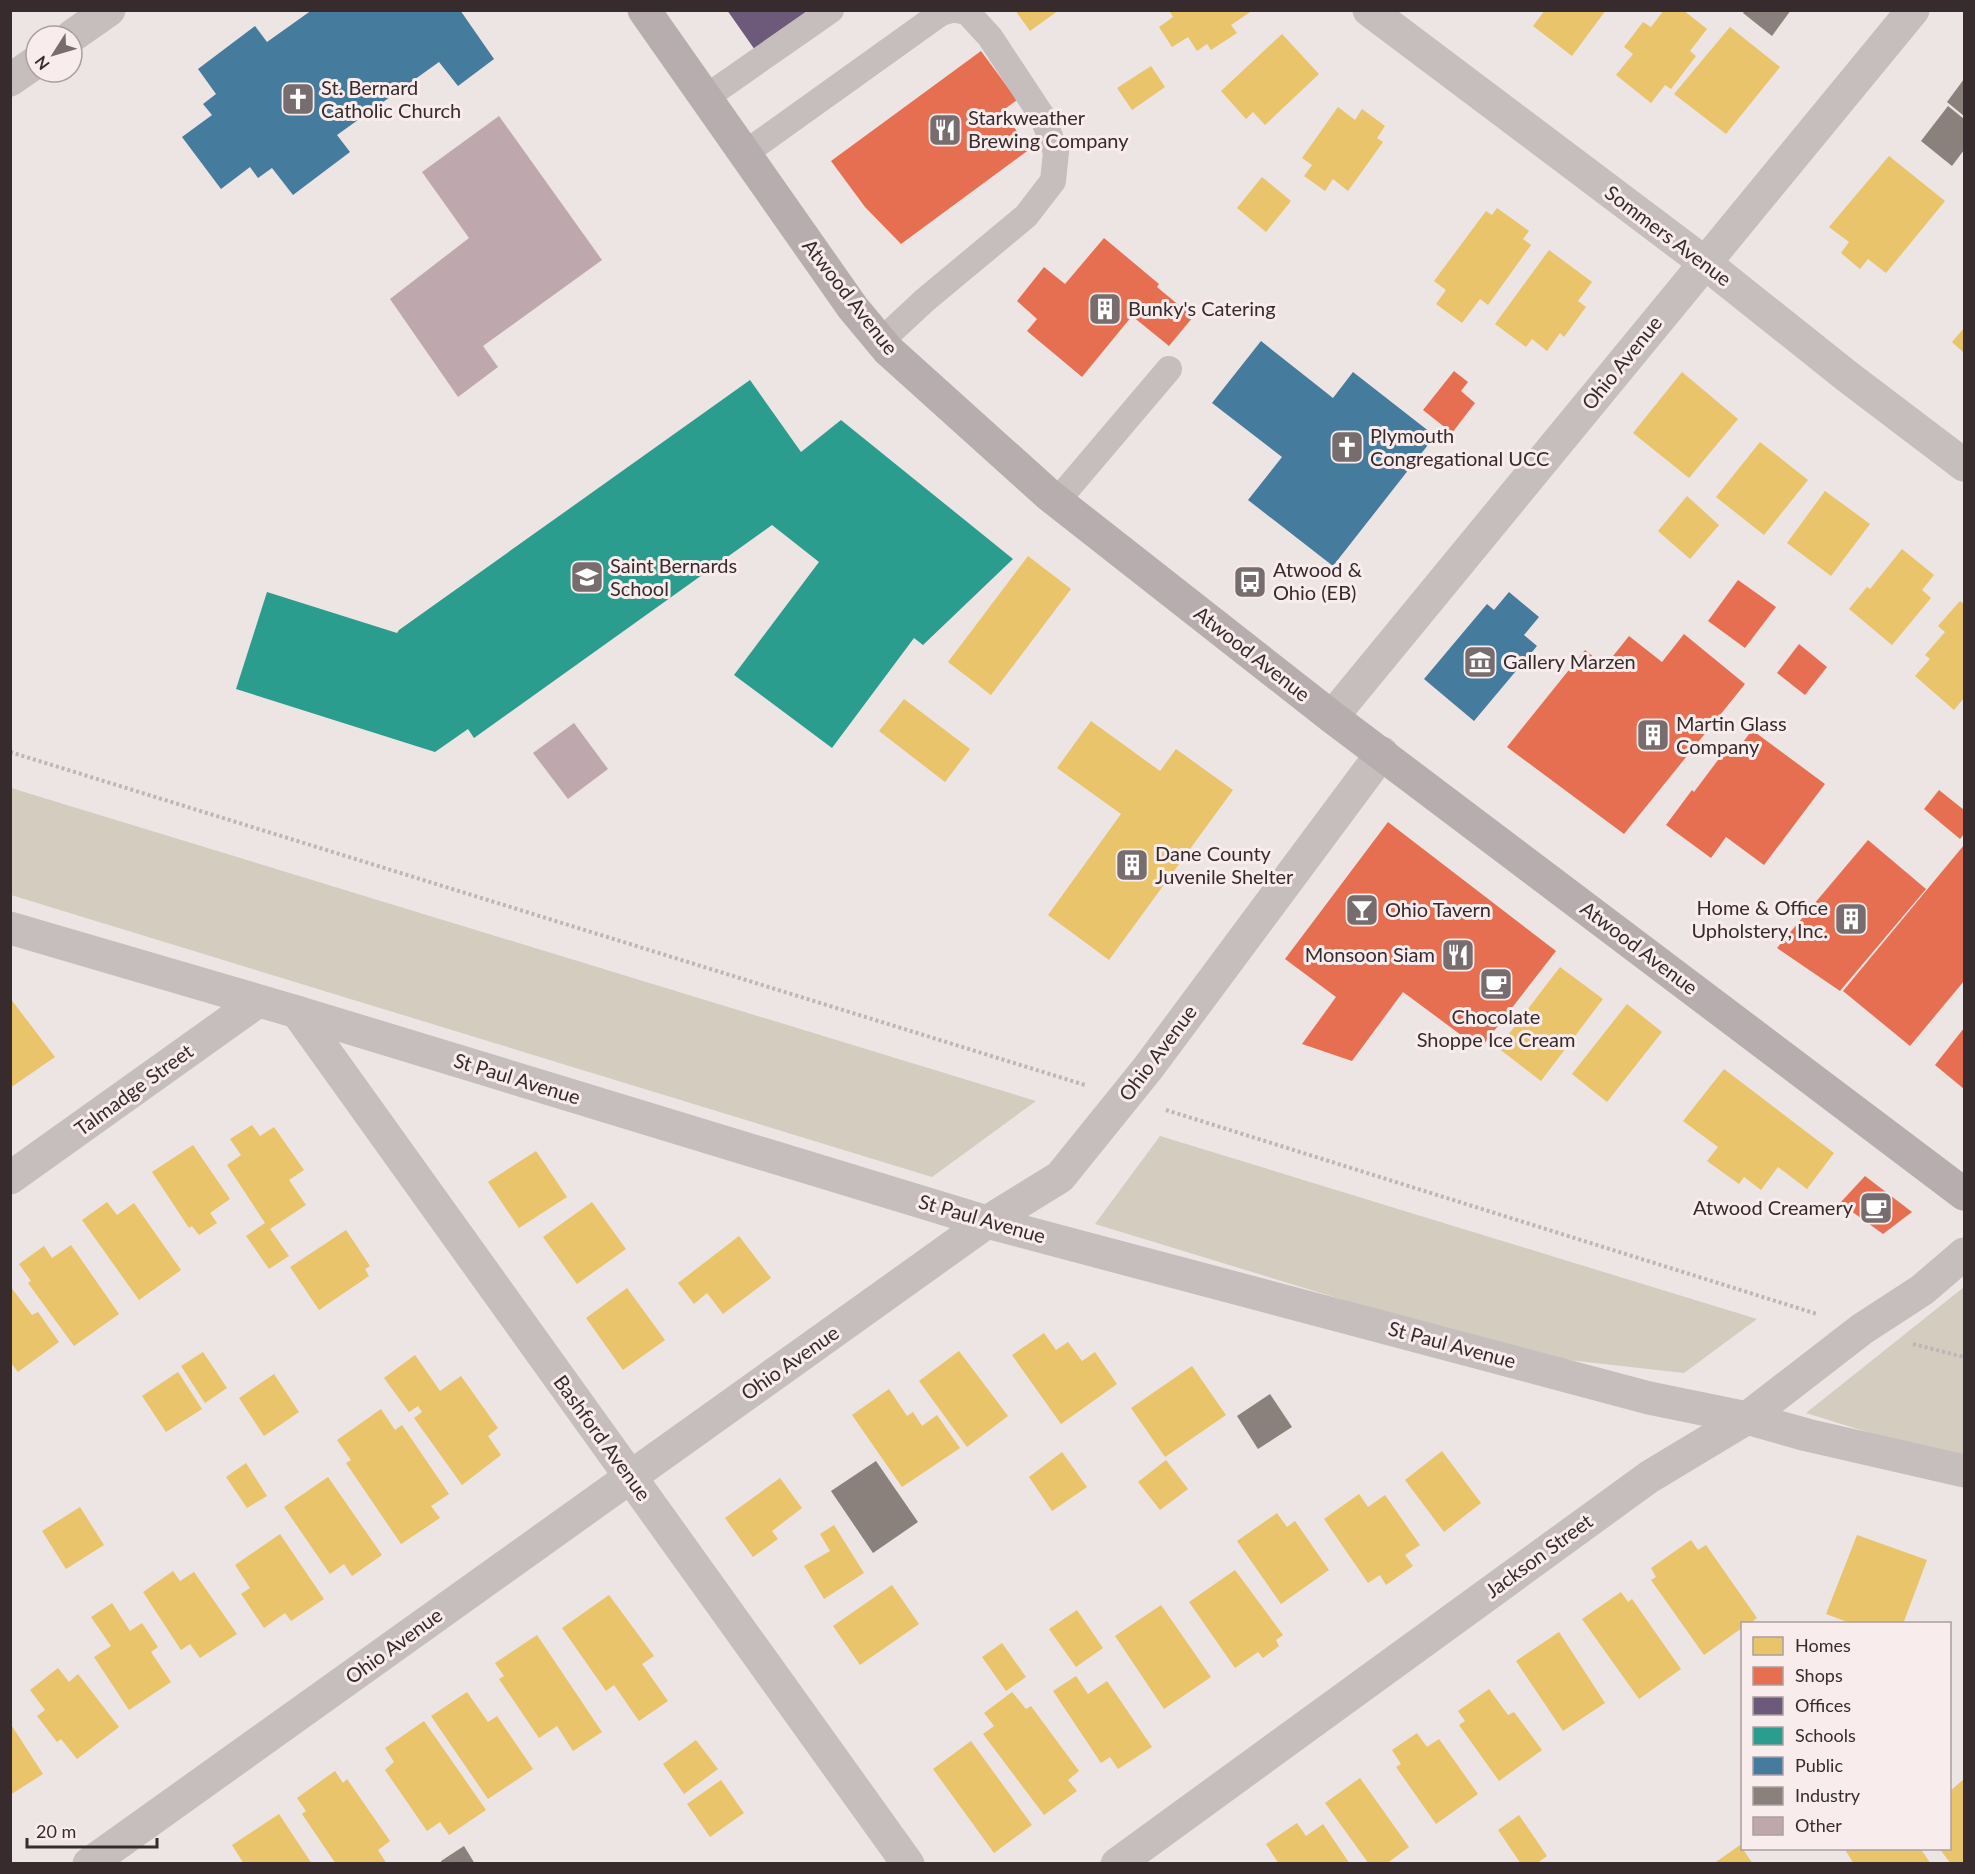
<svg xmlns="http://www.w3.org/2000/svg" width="1975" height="1874" font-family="Lato,sans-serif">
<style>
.green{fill:#d3ccbf}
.homes{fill:#e9c46a}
.shops{fill:#e76f51}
.offices{fill:#6d597a}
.schools{fill:#2a9d8f}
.public{fill:#457b9d}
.industry{fill:#8a817c}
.building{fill:#bfa8ad}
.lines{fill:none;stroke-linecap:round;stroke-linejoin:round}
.path{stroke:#bfb5b6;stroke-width:4;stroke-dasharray:3 3;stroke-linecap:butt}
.lane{stroke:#c6bdbd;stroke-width:26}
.street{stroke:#c6bdbd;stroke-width:33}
.secondary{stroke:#b7adae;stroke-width:33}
.labels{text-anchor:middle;stroke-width:6;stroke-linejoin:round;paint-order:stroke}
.poi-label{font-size:20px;fill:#372b2e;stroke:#f9ecec;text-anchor:start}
.street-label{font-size:20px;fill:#372b2e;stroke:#f9ecec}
</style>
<rect width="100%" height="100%" fill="#ede4e4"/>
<g class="green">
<path d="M10,788H11L1036,1101L932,1177L11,895Z"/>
<path d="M1160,1136L1757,1319L1684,1373L1524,1355L1095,1224Z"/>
<path d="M1964,1287V1458L1919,1448L1806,1413Z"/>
</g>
<g class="homes">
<path d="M1015,10H1059L1030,31Z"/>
<path d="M1169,10H1253L1231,25L1237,33L1211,50L1207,44L1197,51L1188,37L1172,47L1159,27L1173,17Z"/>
<path d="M1545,10H1606L1572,56L1533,26Z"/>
<path d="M1664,10H1683L1707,29L1690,51L1696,56L1671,89L1665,85L1651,103L1616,75L1633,54L1624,47L1643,22L1651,27Z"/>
<path d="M1730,27L1780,67L1726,134L1674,94Z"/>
<path d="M1282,34L1319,74L1265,125L1253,112L1246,119L1221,91Z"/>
<path d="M1151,66L1165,87L1132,110L1117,88Z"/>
<path d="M1338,107L1355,120L1362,109L1385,126L1377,138L1383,142L1348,191L1333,179L1325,191L1304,176L1312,165L1302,158Z"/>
<path d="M1889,156L1945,201L1886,273L1868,259L1860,269L1841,253L1849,242L1829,227Z"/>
<path d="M1262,177L1291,201L1266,232L1237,208Z"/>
<path d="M1497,208L1529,231L1523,239L1531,245L1488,305L1480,299L1462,323L1436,304L1446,290L1434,281L1486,211L1492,215Z"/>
<path d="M1549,250L1592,282L1578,301L1586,307L1564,337L1560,333L1547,351L1532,339L1526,347L1495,324Z"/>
<path d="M1964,328V353L1952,342Z"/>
<path d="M1682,372L1738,419L1689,478L1633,433Z"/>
<path d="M1760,442L1808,480L1764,535L1716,497Z"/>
<path d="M1825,491L1870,524L1831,576L1787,543Z"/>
<path d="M1687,496L1719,525L1690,559L1658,531Z"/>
<path d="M1902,549L1934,575L1922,590L1931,598L1892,645L1849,609L1867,587L1870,589Z"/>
<path d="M1028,556L1071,589L991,695L948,662Z"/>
<path d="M1960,601L1964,604V698L1954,710L1915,676L1930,659L1925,655L1945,632L1938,626Z"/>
<path d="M904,699L970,749L945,782L879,731Z"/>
<path d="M1091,721L1160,771L1176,749L1233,790L1109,960L1048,915L1121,814L1057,768Z"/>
<path d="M1560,967L1603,999L1541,1081L1498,1048Z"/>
<path d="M10,998L55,1057L10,1088Z"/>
<path d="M1627,1004L1662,1032L1607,1102L1572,1074Z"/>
<path d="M1724,1069L1834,1153L1807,1189L1778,1167L1761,1190L1744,1177L1739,1184L1707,1161L1718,1147L1683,1121Z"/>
<path d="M252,1125L260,1136L274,1127L304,1170L289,1180L306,1205L270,1229L289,1256L269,1269L246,1236L265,1223L227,1165L241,1155L230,1139Z"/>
<path d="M193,1145L230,1199L210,1213L217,1223L199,1235L192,1226L189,1228L152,1172Z"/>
<path d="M536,1151L567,1197L519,1228L488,1182Z"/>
<path d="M107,1202L117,1215L134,1203L181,1270L139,1300L82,1220Z"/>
<path d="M592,1202L626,1249L577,1284L543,1237Z"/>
<path d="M346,1230L370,1266L365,1269L369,1276L319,1310L290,1267Z"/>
<path d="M739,1236L771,1278L723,1314L707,1293L694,1304L678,1283Z"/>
<path d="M71,1245L119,1314L74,1346L28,1283L31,1281L19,1264L44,1246L52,1258Z"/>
<path d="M10,1286L32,1315L38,1312L59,1342L18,1372L10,1362Z"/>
<path d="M627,1288L665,1340L623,1370L586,1318Z"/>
<path d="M1044,1333L1056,1350L1068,1342L1082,1361L1095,1352L1117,1384L1061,1424L1012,1355Z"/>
<path d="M959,1351L1008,1416L967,1447L919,1381Z"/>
<path d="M203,1352L227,1388L205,1403L181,1366Z"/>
<path d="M415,1355L440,1391L461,1376L498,1428L488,1436L501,1455L462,1485L414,1418L422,1412L418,1406L409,1412L384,1378Z"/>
<path d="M1192,1366L1226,1415L1165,1457L1131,1408Z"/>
<path d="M178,1372L202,1409L166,1432L142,1396Z"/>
<path d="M274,1374L299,1412L264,1436L239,1398Z"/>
<path d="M889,1389L907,1416L913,1412L922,1426L937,1415L960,1448L902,1487L852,1415Z"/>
<path d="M381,1409L395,1430L402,1425L449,1494L431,1506L440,1518L401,1544L346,1463L351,1460L337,1440Z"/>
<path d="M1442,1451L1481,1503L1444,1532L1405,1480Z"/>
<path d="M1062,1452L1087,1487L1052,1511L1029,1477Z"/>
<path d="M1166,1460L1188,1489L1160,1510L1138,1482Z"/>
<path d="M246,1463L267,1496L247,1508L226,1477Z"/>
<path d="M328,1477L382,1555L352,1576L344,1564L330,1574L284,1507Z"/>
<path d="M780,1478L802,1508L772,1531L778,1539L753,1557L725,1518Z"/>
<path d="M1359,1494L1368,1507L1385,1495L1420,1545L1405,1555L1413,1566L1386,1585L1380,1575L1368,1583L1324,1519Z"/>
<path d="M80,1507L104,1545L66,1569L42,1531Z"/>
<path d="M1277,1513L1287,1527L1295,1521L1329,1570L1281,1604L1237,1541Z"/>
<path d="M834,1525L864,1573L824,1599L804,1566L830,1551L820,1534Z"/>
<path d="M280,1534L324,1599L291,1621L285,1613L264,1628L241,1594L250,1588L235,1565Z"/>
<path d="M1857,1535L1927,1560L1903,1624H1853L1826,1614Z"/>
<path d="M1691,1540L1698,1550L1706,1545L1757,1618L1749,1624H1742V1628L1704,1655L1651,1580L1656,1577L1651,1568Z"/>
<path d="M1235,1570L1283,1635L1276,1640L1279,1646L1263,1658L1258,1652L1235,1668L1189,1602Z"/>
<path d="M173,1571L180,1581L194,1572L237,1634L200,1658L190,1644L181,1650L143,1592Z"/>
<path d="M892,1585L919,1624L860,1665L833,1626Z"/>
<path d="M1621,1592L1628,1602L1632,1599L1681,1669L1639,1699L1582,1619Z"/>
<path d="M609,1595L654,1656L642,1664L668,1701L639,1721L614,1685L606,1691L562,1628Z"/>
<path d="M112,1603L130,1631L142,1623L158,1647L151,1652L171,1682L129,1710L94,1657L111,1646L91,1617Z"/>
<path d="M1161,1605L1211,1677L1164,1709L1115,1636Z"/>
<path d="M1077,1610L1103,1648L1076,1667L1049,1629Z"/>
<path d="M1559,1632L1605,1703L1563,1731L1516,1661Z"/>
<path d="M537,1635L602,1732L573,1751L557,1726L539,1738L499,1679L504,1676L495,1663Z"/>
<path d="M1002,1643L1026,1677L1006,1691L982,1657Z"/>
<path d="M58,1668L69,1682L78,1674L119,1727L77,1759L61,1739L57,1742L37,1716L45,1710L30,1690Z"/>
<path d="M1076,1676L1088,1694L1107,1681L1152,1747L1118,1769L1110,1757L1101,1763L1053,1691Z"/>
<path d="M1489,1689L1508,1715L1514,1712L1542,1750L1499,1781L1459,1725L1465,1721L1458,1711Z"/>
<path d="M467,1692L488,1722L497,1716L533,1769L488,1799L431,1716Z"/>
<path d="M1012,1692L1026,1709L1031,1706L1079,1771L1068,1780L1077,1791L1044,1815L983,1734L994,1726L984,1713Z"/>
<path d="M424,1721L486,1810L449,1835L440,1822L427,1831L385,1770L394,1762L385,1748Z"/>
<path d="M10,1723L43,1774L10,1795Z"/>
<path d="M1417,1733L1427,1747L1439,1739L1478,1794L1436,1824L1396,1767L1401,1764L1392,1750Z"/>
<path d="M696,1740L718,1769L684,1794L663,1764Z"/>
<path d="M971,1741L1032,1825L994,1853L933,1769Z"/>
<path d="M335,1771L343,1783L347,1779L390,1841L378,1850L387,1864H336L302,1814L306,1811L297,1798Z"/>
<path d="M1360,1778L1409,1847L1386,1864H1369L1325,1803Z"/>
<path d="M1964,1779V1864H1951L1939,1848H1950V1791Z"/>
<path d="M721,1780L744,1813L710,1837L687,1804Z"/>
<path d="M279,1814L312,1864H244L232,1845Z"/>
<path d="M1519,1815L1547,1856L1536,1864H1521L1498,1830Z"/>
<path d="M1297,1823L1306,1836L1323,1824L1350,1864H1279L1266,1844Z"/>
<path d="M1740,1845L1753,1864H1713Z"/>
<path d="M1844,1848H1920L1931,1864H1854Z"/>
</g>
<g class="shops">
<path d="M981,51L1017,100L1002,111L1030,149L901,244L865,207L831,161Z"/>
<path d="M1104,238L1159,284L1157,287L1193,317L1169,346L1132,316L1082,377L1027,331L1037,319L1017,301L1044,267L1065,284Z"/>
<path d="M1454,371L1468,382L1461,391L1475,403L1452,433L1423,410Z"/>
<path d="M1738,580L1776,607L1745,648L1708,621Z"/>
<path d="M1684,634L1745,684L1624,834L1507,747L1585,650L1605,666L1629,636L1662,662Z"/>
<path d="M1799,644L1827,667L1805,695L1777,673Z"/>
<path d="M1752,730L1825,784L1764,865L1726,837L1711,858L1666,825L1692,790L1694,792L1727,748L1735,753Z"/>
<path d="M1939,790L1964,810V834L1960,839L1924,809Z"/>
<path d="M1388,822L1556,951L1480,1049L1403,992L1352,1061L1302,1044L1336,997L1285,959Z"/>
<path d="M1868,840L1926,889L1840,991L1777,948Z"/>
<path d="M1964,845V981L1910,1046L1843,991Z"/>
<path d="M1964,1028V1089L1935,1065Z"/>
<path d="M1865,1176L1912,1212L1883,1234L1840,1203Z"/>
</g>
<path class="offices" d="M727,10H809L755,50Z"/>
<path class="schools" d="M750,380L801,452L841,420L1013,559L923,645L914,638L832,748L734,675L819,562L772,525L474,738L468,729L435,752L236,689L267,592L397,633L399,630Z"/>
<g class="public">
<path d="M312,10H460L494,59L458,86L439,62L337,135L350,152L293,195L272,168L258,178L250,167L221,189L182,137L212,115L203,104L216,94L198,69L255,26L267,42Z"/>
<path d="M1261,341L1333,398L1353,372L1435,436L1333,566L1248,500L1282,457L1212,403Z"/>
<path d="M1509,592L1539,617L1524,635L1537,646L1474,721L1424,679L1487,604L1494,610Z"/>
</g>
<g class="industry">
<path d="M1745,10H1791L1772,36L1743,13Z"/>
<path d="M1964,79V116L1947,102Z"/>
<path d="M1948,106L1964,119V150L1952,166L1921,141Z"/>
<path d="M1270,1394L1292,1427L1258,1449L1237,1416Z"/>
<path d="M876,1461L918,1522L873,1553L831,1491Z"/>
<path d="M464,1846L475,1864H442L441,1861Z"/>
</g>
<g class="building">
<path d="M499,116L602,260L483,346L498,367L458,397L390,299L469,238L422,172Z"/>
<path d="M574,723L608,769L568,799L533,753Z"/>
</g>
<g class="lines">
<g class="path">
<path d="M10,752L1085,1085"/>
<path d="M1166,1110L1817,1314"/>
<path d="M1913,1344L1964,1357"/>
</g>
<g class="lane">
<path d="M705,98L831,10"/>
<path d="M744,154L941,13L951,10"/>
<path d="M881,341L925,300L1026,216L1053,181L1056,152L1042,116L990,37L967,12L956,10"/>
<path d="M1057,501L1169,369"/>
</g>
<g class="street">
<path d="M1369,10L1705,263L1848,377L1964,465"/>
<path d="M72,36L109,10"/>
<path d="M10,80L36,62"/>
<path d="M1332,717L1913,10"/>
<path d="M10,928L297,1012L987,1222L1649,1398L1747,1418L1807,1435L1964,1471"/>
<path d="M297,1012L908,1864"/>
<path d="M10,1178L258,1001"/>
<path d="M89,1864L987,1222L1060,1177L1148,1068L1382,753"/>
<path d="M1117,1864L1649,1477L1747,1418L1862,1329L1922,1290L1964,1254"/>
</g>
<path class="secondary" d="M644,10L853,308L888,350L1049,495L1332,717L1964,1194"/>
</g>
<defs>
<symbol id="church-square" viewBox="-11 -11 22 22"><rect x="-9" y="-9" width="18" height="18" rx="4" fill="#776c6e" stroke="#f9ecec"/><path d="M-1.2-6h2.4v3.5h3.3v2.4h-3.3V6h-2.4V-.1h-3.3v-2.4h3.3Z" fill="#fff"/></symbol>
<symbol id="restaurant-square" viewBox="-11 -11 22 22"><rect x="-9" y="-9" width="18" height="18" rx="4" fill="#776c6e" stroke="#f9ecec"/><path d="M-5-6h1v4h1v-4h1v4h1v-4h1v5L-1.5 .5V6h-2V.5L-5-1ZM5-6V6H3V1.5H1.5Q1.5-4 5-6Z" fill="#fff"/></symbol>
<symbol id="building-square" viewBox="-11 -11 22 22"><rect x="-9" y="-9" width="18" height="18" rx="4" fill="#776c6e" stroke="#f9ecec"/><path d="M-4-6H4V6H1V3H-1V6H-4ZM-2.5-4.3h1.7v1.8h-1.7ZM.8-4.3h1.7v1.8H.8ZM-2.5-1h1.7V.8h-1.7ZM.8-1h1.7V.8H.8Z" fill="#fff"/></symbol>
<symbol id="school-square" viewBox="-11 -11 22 22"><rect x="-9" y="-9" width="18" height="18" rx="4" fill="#776c6e" stroke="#f9ecec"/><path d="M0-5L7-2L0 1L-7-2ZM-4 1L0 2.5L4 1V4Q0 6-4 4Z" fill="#fff"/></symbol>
<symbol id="bus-square" viewBox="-11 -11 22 22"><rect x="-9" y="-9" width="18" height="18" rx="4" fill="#776c6e" stroke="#f9ecec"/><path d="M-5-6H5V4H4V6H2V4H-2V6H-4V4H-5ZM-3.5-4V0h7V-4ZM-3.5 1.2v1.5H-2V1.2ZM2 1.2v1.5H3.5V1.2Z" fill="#fff"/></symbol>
<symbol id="museum-square" viewBox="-11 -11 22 22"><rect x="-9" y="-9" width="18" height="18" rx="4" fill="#776c6e" stroke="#f9ecec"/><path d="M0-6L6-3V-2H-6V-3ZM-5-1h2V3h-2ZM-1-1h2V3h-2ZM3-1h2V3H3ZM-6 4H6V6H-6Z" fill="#fff"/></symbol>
<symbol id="bar-square" viewBox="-11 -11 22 22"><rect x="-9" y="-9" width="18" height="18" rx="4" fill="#776c6e" stroke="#f9ecec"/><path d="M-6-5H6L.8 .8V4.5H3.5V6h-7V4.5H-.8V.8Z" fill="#fff"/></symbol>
<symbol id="cafe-square" viewBox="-11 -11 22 22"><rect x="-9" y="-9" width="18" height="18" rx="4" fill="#776c6e" stroke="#f9ecec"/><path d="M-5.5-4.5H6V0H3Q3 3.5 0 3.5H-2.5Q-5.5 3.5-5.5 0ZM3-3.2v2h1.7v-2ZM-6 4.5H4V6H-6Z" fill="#fff"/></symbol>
</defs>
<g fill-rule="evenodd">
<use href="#church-square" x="279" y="80" width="38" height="38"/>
<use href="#restaurant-square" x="926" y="111" width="38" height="38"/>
<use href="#building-square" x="1086" y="290" width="38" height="38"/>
<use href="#church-square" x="1328" y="428" width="38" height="38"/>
<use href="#school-square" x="568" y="558" width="38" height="38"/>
<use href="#bus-square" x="1231" y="563" width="38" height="38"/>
<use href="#museum-square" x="1461" y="643" width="38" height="38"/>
<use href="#building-square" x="1634" y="716" width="38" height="38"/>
<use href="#building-square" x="1113" y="846" width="38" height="38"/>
<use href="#bar-square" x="1343" y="891" width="38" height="38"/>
<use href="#building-square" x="1832" y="900" width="38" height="38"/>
<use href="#restaurant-square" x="1439" y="936" width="38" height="38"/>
<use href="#cafe-square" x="1477" y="965" width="38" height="38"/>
<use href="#cafe-square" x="1857" y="1189" width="38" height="38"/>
</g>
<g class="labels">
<g class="poi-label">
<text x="321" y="95">St. Bernard<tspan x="321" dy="23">Catholic Church</tspan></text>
<text x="968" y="125">Starkweather<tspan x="968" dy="23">Brewing Company</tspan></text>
<text x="1128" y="316">Bunky's Catering</text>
<text x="1370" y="443">Plymouth<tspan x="1370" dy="23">Congregational UCC</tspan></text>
<text x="610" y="573">Saint Bernards<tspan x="610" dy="23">School</tspan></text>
<text x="1273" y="577">Atwood &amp;<tspan x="1273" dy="23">Ohio (EB)</tspan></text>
<text x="1503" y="669">Gallery Marzen</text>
<text x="1676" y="731">Martin Glass<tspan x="1676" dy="23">Company</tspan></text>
<text x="1155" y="861">Dane County<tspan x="1155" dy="23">Juvenile Shelter</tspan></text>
<text x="1828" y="915" text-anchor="end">Home &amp; Office<tspan x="1828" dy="23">Upholstery, Inc.</tspan></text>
<text x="1385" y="917">Ohio Tavern</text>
<text x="1435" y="962" text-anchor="end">Monsoon Siam</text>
<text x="1496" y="1024" text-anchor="middle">Chocolate<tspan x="1496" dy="23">Shoppe Ice Cream</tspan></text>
<text x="1853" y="1215" text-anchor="end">Atwood Creamery</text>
</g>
<g class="street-label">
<text transform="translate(1668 236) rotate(37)" y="7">Sommers Avenue</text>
<text transform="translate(850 297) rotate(52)" y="7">Atwood Avenue</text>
<text transform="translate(1622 363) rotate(-51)" y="7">Ohio Avenue</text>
<text transform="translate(1252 654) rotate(38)" y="7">Atwood Avenue</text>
<text transform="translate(1639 948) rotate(37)" y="7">Atwood Avenue</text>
<text transform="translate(1158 1053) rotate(-53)" y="7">Ohio Avenue</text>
<text transform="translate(517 1079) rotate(17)" y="7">St Paul Avenue</text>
<text transform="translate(134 1090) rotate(-36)" y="7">Talmadge Street</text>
<text transform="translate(982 1219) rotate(16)" y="7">St Paul Avenue</text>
<text transform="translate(1452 1345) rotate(15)" y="7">St Paul Avenue</text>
<text transform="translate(790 1363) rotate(-35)" y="7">Ohio Avenue</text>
<text transform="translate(602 1438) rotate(54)" y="7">Bashford Avenue</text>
<text transform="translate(1539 1556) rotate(-36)" y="7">Jackson Street</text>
<text transform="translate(394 1646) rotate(-36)" y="7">Ohio Avenue</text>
</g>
</g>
<rect width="1975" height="1874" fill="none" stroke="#372b2e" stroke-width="24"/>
<rect x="1741" y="1622" width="210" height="228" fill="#f9ecec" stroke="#ab9fa0" stroke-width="1.5"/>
<rect x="1753" y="1637" width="30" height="18" fill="#e9c46a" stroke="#ab9fa0" stroke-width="1.5"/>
<text x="1795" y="1652" font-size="18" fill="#372b2e">Homes</text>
<rect x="1753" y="1667" width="30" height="18" fill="#e76f51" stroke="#ab9fa0" stroke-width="1.5"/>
<text x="1795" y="1682" font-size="18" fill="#372b2e">Shops</text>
<rect x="1753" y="1697" width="30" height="18" fill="#6d597a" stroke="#ab9fa0" stroke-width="1.5"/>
<text x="1795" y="1712" font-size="18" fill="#372b2e">Offices</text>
<rect x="1753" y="1727" width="30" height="18" fill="#2a9d8f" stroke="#ab9fa0" stroke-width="1.5"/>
<text x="1795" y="1742" font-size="18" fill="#372b2e">Schools</text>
<rect x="1753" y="1757" width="30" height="18" fill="#457b9d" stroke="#ab9fa0" stroke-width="1.5"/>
<text x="1795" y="1772" font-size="18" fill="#372b2e">Public</text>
<rect x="1753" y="1787" width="30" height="18" fill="#8a817c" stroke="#ab9fa0" stroke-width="1.5"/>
<text x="1795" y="1802" font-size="18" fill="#372b2e">Industry</text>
<rect x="1753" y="1817" width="30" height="18" fill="#bfa8ad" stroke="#ab9fa0" stroke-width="1.5"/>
<text x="1795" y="1832" font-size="18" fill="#372b2e">Other</text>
<g transform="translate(54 54) rotate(233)"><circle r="28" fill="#f9ecec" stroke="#ab9fa0" stroke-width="1.5"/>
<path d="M0-4.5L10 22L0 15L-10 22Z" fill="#776c6e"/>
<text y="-9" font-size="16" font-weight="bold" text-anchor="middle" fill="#372b2e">N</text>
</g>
<path d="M27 1838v9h130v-9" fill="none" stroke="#372b2e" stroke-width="3"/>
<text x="36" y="1838" font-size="18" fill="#372b2e" stroke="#f9ecec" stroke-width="4.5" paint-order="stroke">20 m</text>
</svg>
